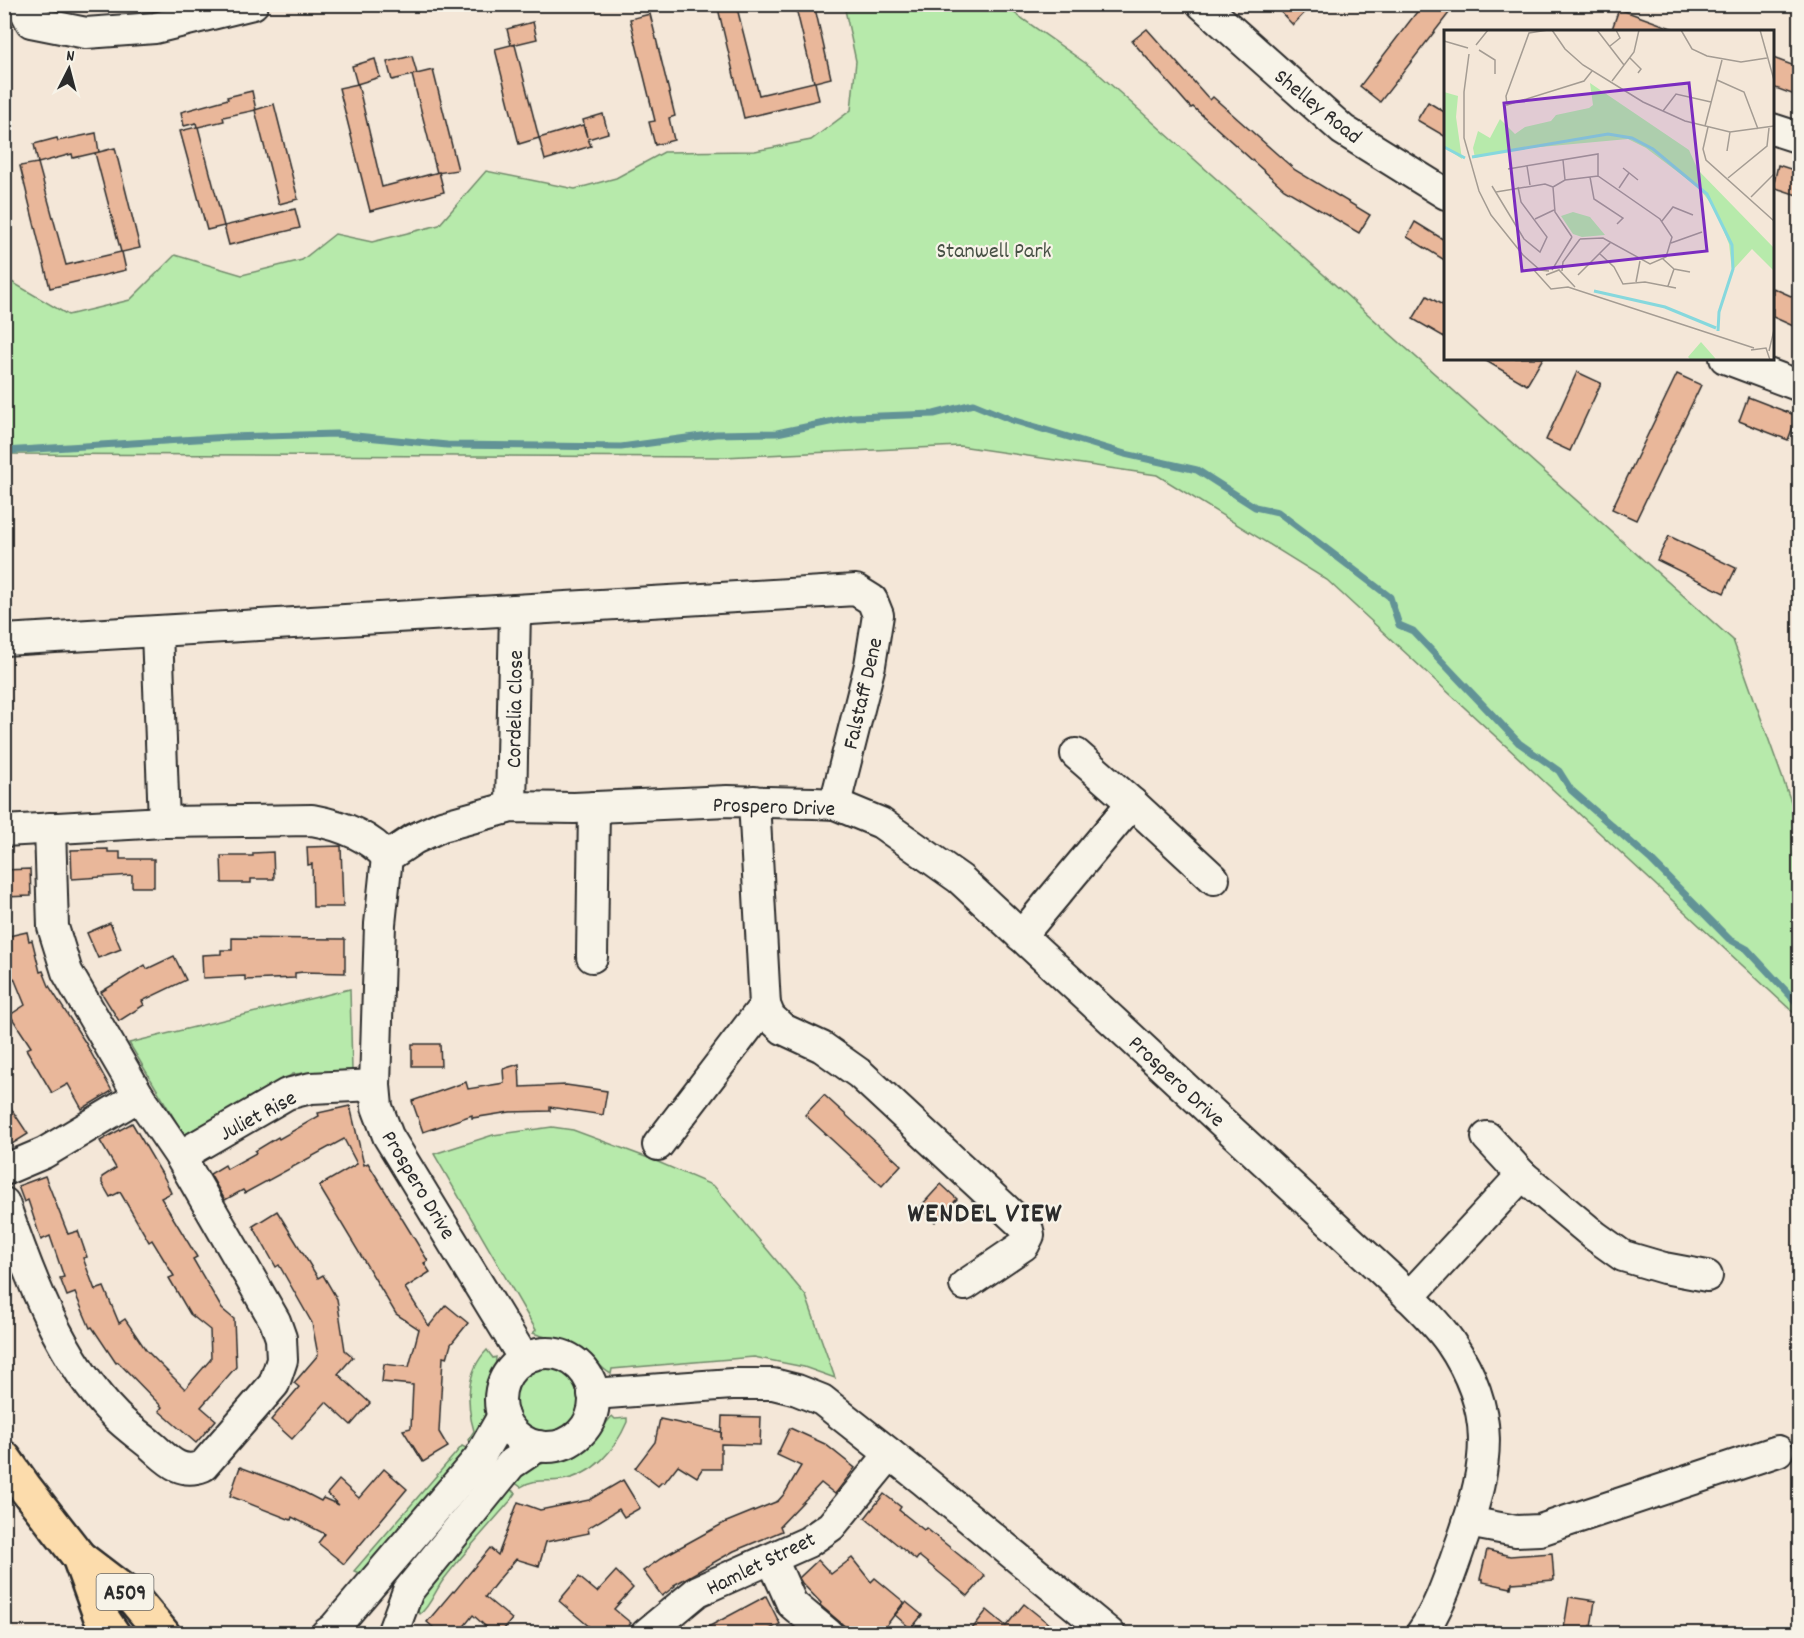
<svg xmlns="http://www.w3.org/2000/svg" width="1804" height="1638" font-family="Dekko,sans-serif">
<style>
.green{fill:#b7eaab;stroke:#718a6b;stroke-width:1.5}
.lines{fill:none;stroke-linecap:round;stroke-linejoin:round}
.stream{stroke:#629396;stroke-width:7}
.building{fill:#e9b79a;stroke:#2b2b2b;stroke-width:1.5;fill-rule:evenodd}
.minor-casing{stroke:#2b2b2b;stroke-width:34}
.highway-casing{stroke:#2b2b2b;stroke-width:38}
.minor{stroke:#f7f3e8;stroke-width:30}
.highway{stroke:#fcdcac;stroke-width:33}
.labels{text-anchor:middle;stroke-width:4.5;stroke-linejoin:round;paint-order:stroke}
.shield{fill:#f7f3e8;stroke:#686764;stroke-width:1.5}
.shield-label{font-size:21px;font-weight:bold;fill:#2b2b2b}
.street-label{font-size:22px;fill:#2b2b2b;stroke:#f7f3e8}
.park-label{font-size:22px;fill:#475145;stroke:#f7f3e8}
.district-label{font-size:28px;font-weight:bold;letter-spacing:1.5px;fill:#2b2b2b;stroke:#f7f3e8}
.inset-river{fill:none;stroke:#86d8dd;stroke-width:3}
.inset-road{fill:none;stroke:#a49c93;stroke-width:1.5}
.view{fill:#7b2cbf;fill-opacity:0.15;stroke:#7b2cbf;stroke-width:3}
.inset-edge{fill:none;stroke:#2b2b2b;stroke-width:3}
</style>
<rect width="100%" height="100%" fill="#f4e7d8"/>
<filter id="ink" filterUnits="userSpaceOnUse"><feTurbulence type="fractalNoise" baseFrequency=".0167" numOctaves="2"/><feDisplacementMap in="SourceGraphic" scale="12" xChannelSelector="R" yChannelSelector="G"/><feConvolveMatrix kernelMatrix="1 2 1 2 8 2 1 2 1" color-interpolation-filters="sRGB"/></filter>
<g filter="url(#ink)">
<g class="green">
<path d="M844,5H1003L1091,67L1733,640L1799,824V1022L1796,1015L1327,580L1157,475L960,446L724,457L5,454V259L10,281L68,315L130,300L175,255L242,275L302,260L335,234L372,242L439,225L486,171L575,189L616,178L664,152L755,151L811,140L851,110L856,61Z"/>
<path d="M350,989L352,1070L293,1074L184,1135L129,1043Z"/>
<path d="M552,1127L573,1130L651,1159L714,1186L806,1296L835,1378L804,1367L754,1357L612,1369L611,1374C600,1368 594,1357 583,1350C568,1341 549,1339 533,1333L536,1330L434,1154L493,1135Z"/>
<path d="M487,1350L493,1358L496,1357L495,1373L490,1387L488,1417L474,1447L468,1440L474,1431C466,1404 466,1371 487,1350Z"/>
<circle cx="549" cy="1401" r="38"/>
<path d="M612,1416L615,1419L627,1418V1422C615,1450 594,1475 562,1480C547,1482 534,1478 521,1487L514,1482L530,1468L581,1450L593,1439Z"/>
<path d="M462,1446L470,1450L364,1575L354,1571Z"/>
<path d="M508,1488L516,1493L512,1499C489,1526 465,1551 444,1579C436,1589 430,1607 420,1614L415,1608L422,1595Z"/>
</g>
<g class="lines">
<path class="stream" d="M4,451L229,437L336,434L447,445L621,447L716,434L777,433L853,417L934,414L973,404L1012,420L1125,454L1197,470L1255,507L1278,512L1390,597L1399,625L1413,631L1519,743L1559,771L1571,790L1650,859L1729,939L1747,949L1800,1006"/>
</g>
<g class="building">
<path d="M717,4H736L759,95L814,82L795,4H814L831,78L815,82L819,100L744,118Z"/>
<path d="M1273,4H1313L1293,25Z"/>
<path d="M1423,4H1456L1380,102L1360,86Z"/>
<path d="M1619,9L1674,29V32H1611Z"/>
<path d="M650,14L675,116L669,118L674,140L655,145L649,122L655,121L630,19Z"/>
<path d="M533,22L537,39L512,45H515L539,138L583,125L587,137L583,120L603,114L608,133L588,139L591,146L545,160L539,138L519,144L495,49L511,45L507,29Z"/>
<path d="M1147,29L1210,100L1213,97L1295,170L1370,215L1359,233L1284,189L1193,107L1191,108L1132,41Z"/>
<path d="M412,56L417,74L392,80L387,62Z"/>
<path d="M1773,58L1800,68V97L1773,87Z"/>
<path d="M375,59L380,77L357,84L352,66Z"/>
<path d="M433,70L458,170L437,173L412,75Z"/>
<path d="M358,84L382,187L439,172L444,192L370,211L339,88Z"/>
<path d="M252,91L256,110L223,117L224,121L198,127L224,226L207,230L180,131L197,127L196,123L184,126L181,112L228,99L227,97Z"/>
<path d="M1428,102L1446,113V137L1417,120Z"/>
<path d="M274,104L298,199L279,204L255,110Z"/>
<path d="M96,133L99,152L115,148L140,248L122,252L126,270L50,288L20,166L38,163L34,144L57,138L58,141ZM99,152L95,153L121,252L66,265L38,163L72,154L73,158Z"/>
<path d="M1778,165L1800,172V196L1773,187Z"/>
<path d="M295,209L300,228L229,245L224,226Z"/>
<path d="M1415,222L1446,241V261L1407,237Z"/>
<path d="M1773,288L1800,300V329L1773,317Z"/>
<path d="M1427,296L1446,307V338L1413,319Z"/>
<path d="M1481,358H1543L1527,385Z"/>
<path d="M1577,372L1601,383L1570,451L1546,440Z"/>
<path d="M1677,374L1701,385L1636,520L1612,509Z"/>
<path d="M1748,397L1797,416L1788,440L1739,421Z"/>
<path d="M1669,536L1736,568L1724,593L1657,560Z"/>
<path d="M341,846L343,907H313L312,864L308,865L307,847Z"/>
<path d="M108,849V852H120V859H154V887H132V875L72,879L71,850Z"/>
<path d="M273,852L274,879H251V883H222L221,856H253V853Z"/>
<path d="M30,869L31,896L4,897V870Z"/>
<path d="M110,923L121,949L98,958L87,933Z"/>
<path d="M27,932L29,941L32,940L40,972L43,971L49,986L85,1042L112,1091L82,1109L68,1084L52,1093L26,1049L31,1047L10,1015L25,1005L14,978L4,980V937Z"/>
<path d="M232,938L345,939V973L303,972L295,973V978L245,980V976L203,978L202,955L221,954V950H232Z"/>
<path d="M174,956L186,980L142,1001L144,1005L119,1021L101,992L145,965L147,969Z"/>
<path d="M412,1044H440L441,1066H412Z"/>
<path d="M519,1064L520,1087L566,1085L607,1091L603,1115L550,1107V1111L510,1112L472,1118V1115L423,1132L412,1101L466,1082L468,1089L504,1083L503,1069Z"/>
<path d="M824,1095L901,1165L882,1186L805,1115Z"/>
<path d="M4,1098L28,1134L4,1149Z"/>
<path d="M350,1106L364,1165L368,1163L428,1261L424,1263L430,1272L405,1288L429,1326L446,1305L468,1323L451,1344L447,1358L443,1357L439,1432L448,1447L423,1462L403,1430L411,1428L413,1385L382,1382L384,1364L409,1367L419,1329L396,1314L319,1186L357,1164L344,1139L245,1193L243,1190L225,1200L210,1174L225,1165L227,1169L256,1153L255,1151L278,1137L279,1139L319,1116L318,1113Z"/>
<path d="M132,1123L165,1179L171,1193L161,1198L197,1257L193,1259L222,1309L234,1319L236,1367L201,1407L216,1420L196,1443L159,1411L162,1407L118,1362L116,1363L92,1327L90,1328L75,1293L67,1296L60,1278L64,1277L50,1236L41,1240L28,1200L24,1202L18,1186L45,1176L68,1234L78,1231L87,1257L83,1258L95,1290L104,1287L119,1323L125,1319L146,1350L185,1389L211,1359L210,1330L190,1314L169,1278L174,1276L152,1240L149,1242L120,1192L110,1197L102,1183V1177L116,1168L100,1141Z"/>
<path d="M941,1184L957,1199L935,1222L920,1207Z"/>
<path d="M277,1211L318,1278L323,1275L337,1299L345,1350L353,1357L338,1374L370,1403L351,1425L326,1402L292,1439L271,1420L299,1387L294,1383L318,1355L312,1323L279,1265L276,1267L253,1226Z"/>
<path d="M722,1416L761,1417L760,1445L721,1444V1469H702L697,1477L678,1465L664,1483L662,1482L658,1486L635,1468L655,1442L660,1419L721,1432V1440Z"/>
<path d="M790,1428L825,1444L855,1468L835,1494L821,1483L780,1526L782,1531L734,1551L674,1585L675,1586L662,1596L643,1571L666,1555L724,1523L778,1501L785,1493L801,1466L777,1455Z"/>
<path d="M240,1467L294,1487L321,1501L323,1498L339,1505L327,1494L339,1480L359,1498L384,1469L407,1489L344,1564L318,1543L325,1534L292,1517L291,1520L230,1496Z"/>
<path d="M623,1480L640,1508L624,1517L619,1509L588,1528L589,1533L546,1542L539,1566L516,1559L500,1578L485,1597L512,1619L500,1634H494L473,1615L458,1634H441L427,1622L453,1591L454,1592L490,1548L498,1555L518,1502L540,1510L589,1500Z"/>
<path d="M884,1494L901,1507L899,1510L924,1530L926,1528L985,1576L968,1596L919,1556L916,1560L865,1518Z"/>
<path d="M1487,1550L1510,1556L1552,1553L1554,1580L1512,1583L1511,1588L1483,1582V1579H1480Z"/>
<path d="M852,1558L871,1582L875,1578L904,1602L880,1634H854L820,1605L821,1603L802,1583L799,1578L818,1560L831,1574Z"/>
<path d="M616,1571L633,1588L614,1609L631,1623L622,1634H598L559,1601L579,1577L597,1592Z"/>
<path d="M766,1596L780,1624L764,1632L695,1634Z"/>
<path d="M1569,1597L1595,1601L1590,1634H1563Z"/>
<path d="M906,1602L922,1615L911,1629L895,1615Z"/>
<path d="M1024,1604L1049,1624L1041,1634H968L987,1610L1006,1626Z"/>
</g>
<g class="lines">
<defs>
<g id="minor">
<path d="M22,4L31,22L86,33L155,28L253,4"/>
<path d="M1202,4L1343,130L1446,194"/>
<path d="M1772,129L1800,138"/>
<path d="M1725,358L1800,386"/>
<path d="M157,632L164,822"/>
<path d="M4,640L856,590L872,600L878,615L870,665L835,804"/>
<path d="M1076,754L1132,803L1214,879"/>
<path d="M754,801L765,1005L770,1017L783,1029L822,1047L860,1074L1028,1230L1029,1235L1024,1245L965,1285"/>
<path d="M511,807L515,610"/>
<path d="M4,831L164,822L312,820C340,825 368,835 387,857"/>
<path d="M1021,936L1132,803"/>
<path d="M592,957L594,807"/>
<path d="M1487,1137L1522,1175"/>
<path d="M658,1145L765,1005"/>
<path d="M180,1156L287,1094L311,1088L375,1085"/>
<path d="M4,1170L44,1153L139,1096"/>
<path d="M4,1203C29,1276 61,1361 116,1416C127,1427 140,1436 152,1446C168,1460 180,1475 203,1466L274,1384L282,1360L281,1338L275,1321L180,1156L139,1096L67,972L53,927L50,828"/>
<path d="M1409,1297L1522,1175L1595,1236L1623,1256L1664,1268L1707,1276"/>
<circle cx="547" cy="1400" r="47"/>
<path d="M524,1359L388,1136L377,1107L375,1085L380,924L387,857L414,839L442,826L511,807L574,808L727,801L814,803L835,804L881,823L960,879L1388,1276C1407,1295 1436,1321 1450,1342C1497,1411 1489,1463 1463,1538C1451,1571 1442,1604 1421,1634"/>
<path d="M593,1394L732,1384H773L797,1390L822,1400L923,1480L1110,1634"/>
<path d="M1468,1522L1516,1531L1540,1530L1778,1451"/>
<path d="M772,1559L792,1604L828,1634"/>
<path d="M326,1634L334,1628L479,1458L503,1416"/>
<path d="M392,1634L408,1591L511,1464L538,1446"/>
<path d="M646,1634L698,1591L808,1542L831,1526L890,1454"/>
</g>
<g id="highway">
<path d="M4,1458L26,1489L79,1557L134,1599L163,1634"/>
<path d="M79,1557L100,1615L113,1634"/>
</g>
</defs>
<use href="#minor" class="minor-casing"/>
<use href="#highway" class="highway-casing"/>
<use href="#minor" class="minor"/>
<use href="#highway" class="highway"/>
</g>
</g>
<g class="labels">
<rect class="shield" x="96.5" y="1574" width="57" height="36" rx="4.5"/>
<g class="shield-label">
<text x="125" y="1599">A509</text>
</g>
<g class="street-label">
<text transform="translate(1319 105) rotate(39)" y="8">Shelley Road</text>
<text transform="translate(861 693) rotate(-77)" y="8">Falstaff Dene</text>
<text transform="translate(513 709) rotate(-89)" y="8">Cordelia Close</text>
<text transform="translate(774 805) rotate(2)" y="8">Prospero Drive</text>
<text transform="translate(1178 1080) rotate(43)" y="8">Prospero Drive</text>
<text transform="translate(257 1114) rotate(-28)" y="8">Juliet Rise</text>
<text transform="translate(420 1184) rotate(59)" y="8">Prospero Drive</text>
<text transform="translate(760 1562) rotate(-26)" y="8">Hamlet Street</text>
</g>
<g class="park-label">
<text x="994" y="257">Stanwell Park</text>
</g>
<g class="district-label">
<text x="985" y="1221">WENDEL VIEW</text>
</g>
</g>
<g transform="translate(1444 30)">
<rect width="330" height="330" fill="#f4e7d8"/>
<path d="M146,53L245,120L254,140L330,218V241L308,219L288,241L285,214L271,179L255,158L202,118L184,109L63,120L31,128L29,118L34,101L46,108L56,89L71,104L81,97L107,91L112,85L145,78L149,75ZM0,62L14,66L12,87L18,129L0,117ZM129,182L146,187L161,205L138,207L129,204L117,186ZM257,312L271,328L272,330H247L244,327Z" fill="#b7eaab"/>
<path class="inset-river" d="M0,117L21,128M28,127L164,104L188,108L209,119L263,164L288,215L289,239L275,282L274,301M150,261L221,277L272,298"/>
<path class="inset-road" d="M104,0L85,3L62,66L63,75L140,51L148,41M108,0L121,19L139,35L199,72L241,91L286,102L330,96M153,0L180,35M237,0L248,19L263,26L297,32L323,28M316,0L330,50M0,11L24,18M32,15L44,0M166,16L176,8L172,0M35,20L51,30V44M25,24L20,62V108L35,161L47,185L79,225L96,240L105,241M186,28L197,39L194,43M273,50L300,62L314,99M168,51L190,22L195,0M219,81L232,64L267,72M261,96L278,30M264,97L259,119L262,130L330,191M283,121L286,102M119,130L121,150M83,136L86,155M179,138L194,150M64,139L154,124V146M146,147L150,169L179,188L173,194M284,148L323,116L325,98M48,156L80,209L96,222L103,207L77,172L74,157M175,158L185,143M52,162L101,154L109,157M307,167L330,144M91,189L110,180M218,191L229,177L249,185M128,207L111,182L109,157L121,150L154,146L216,189L228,207L222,227L206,234L159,208L136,209M227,213L258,202M156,224L170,237L179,254L201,252L232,258M219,229L230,239L246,242M89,239L107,259L124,257L310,318M108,240L128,207M118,241L119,232L136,209M102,245L115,240L131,257M134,245L167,212M192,252L196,231M224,256L230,239M307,320L322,318L326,330M325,321L330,300"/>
<path class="view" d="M245,53L263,221L78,241L60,73Z"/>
<rect width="330" height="330" class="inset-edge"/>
</g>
<rect width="1804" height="1638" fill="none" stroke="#f7f3e8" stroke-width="24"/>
<rect x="12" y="12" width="1780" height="1614" fill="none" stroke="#2b2b2b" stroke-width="2" filter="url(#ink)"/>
<g transform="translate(69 69) rotate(6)" stroke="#f7f3e8" stroke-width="4.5" paint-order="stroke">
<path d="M0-4.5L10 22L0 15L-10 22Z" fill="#2b2b2b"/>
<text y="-9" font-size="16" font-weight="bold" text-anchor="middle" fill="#2b2b2b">N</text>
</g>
</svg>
